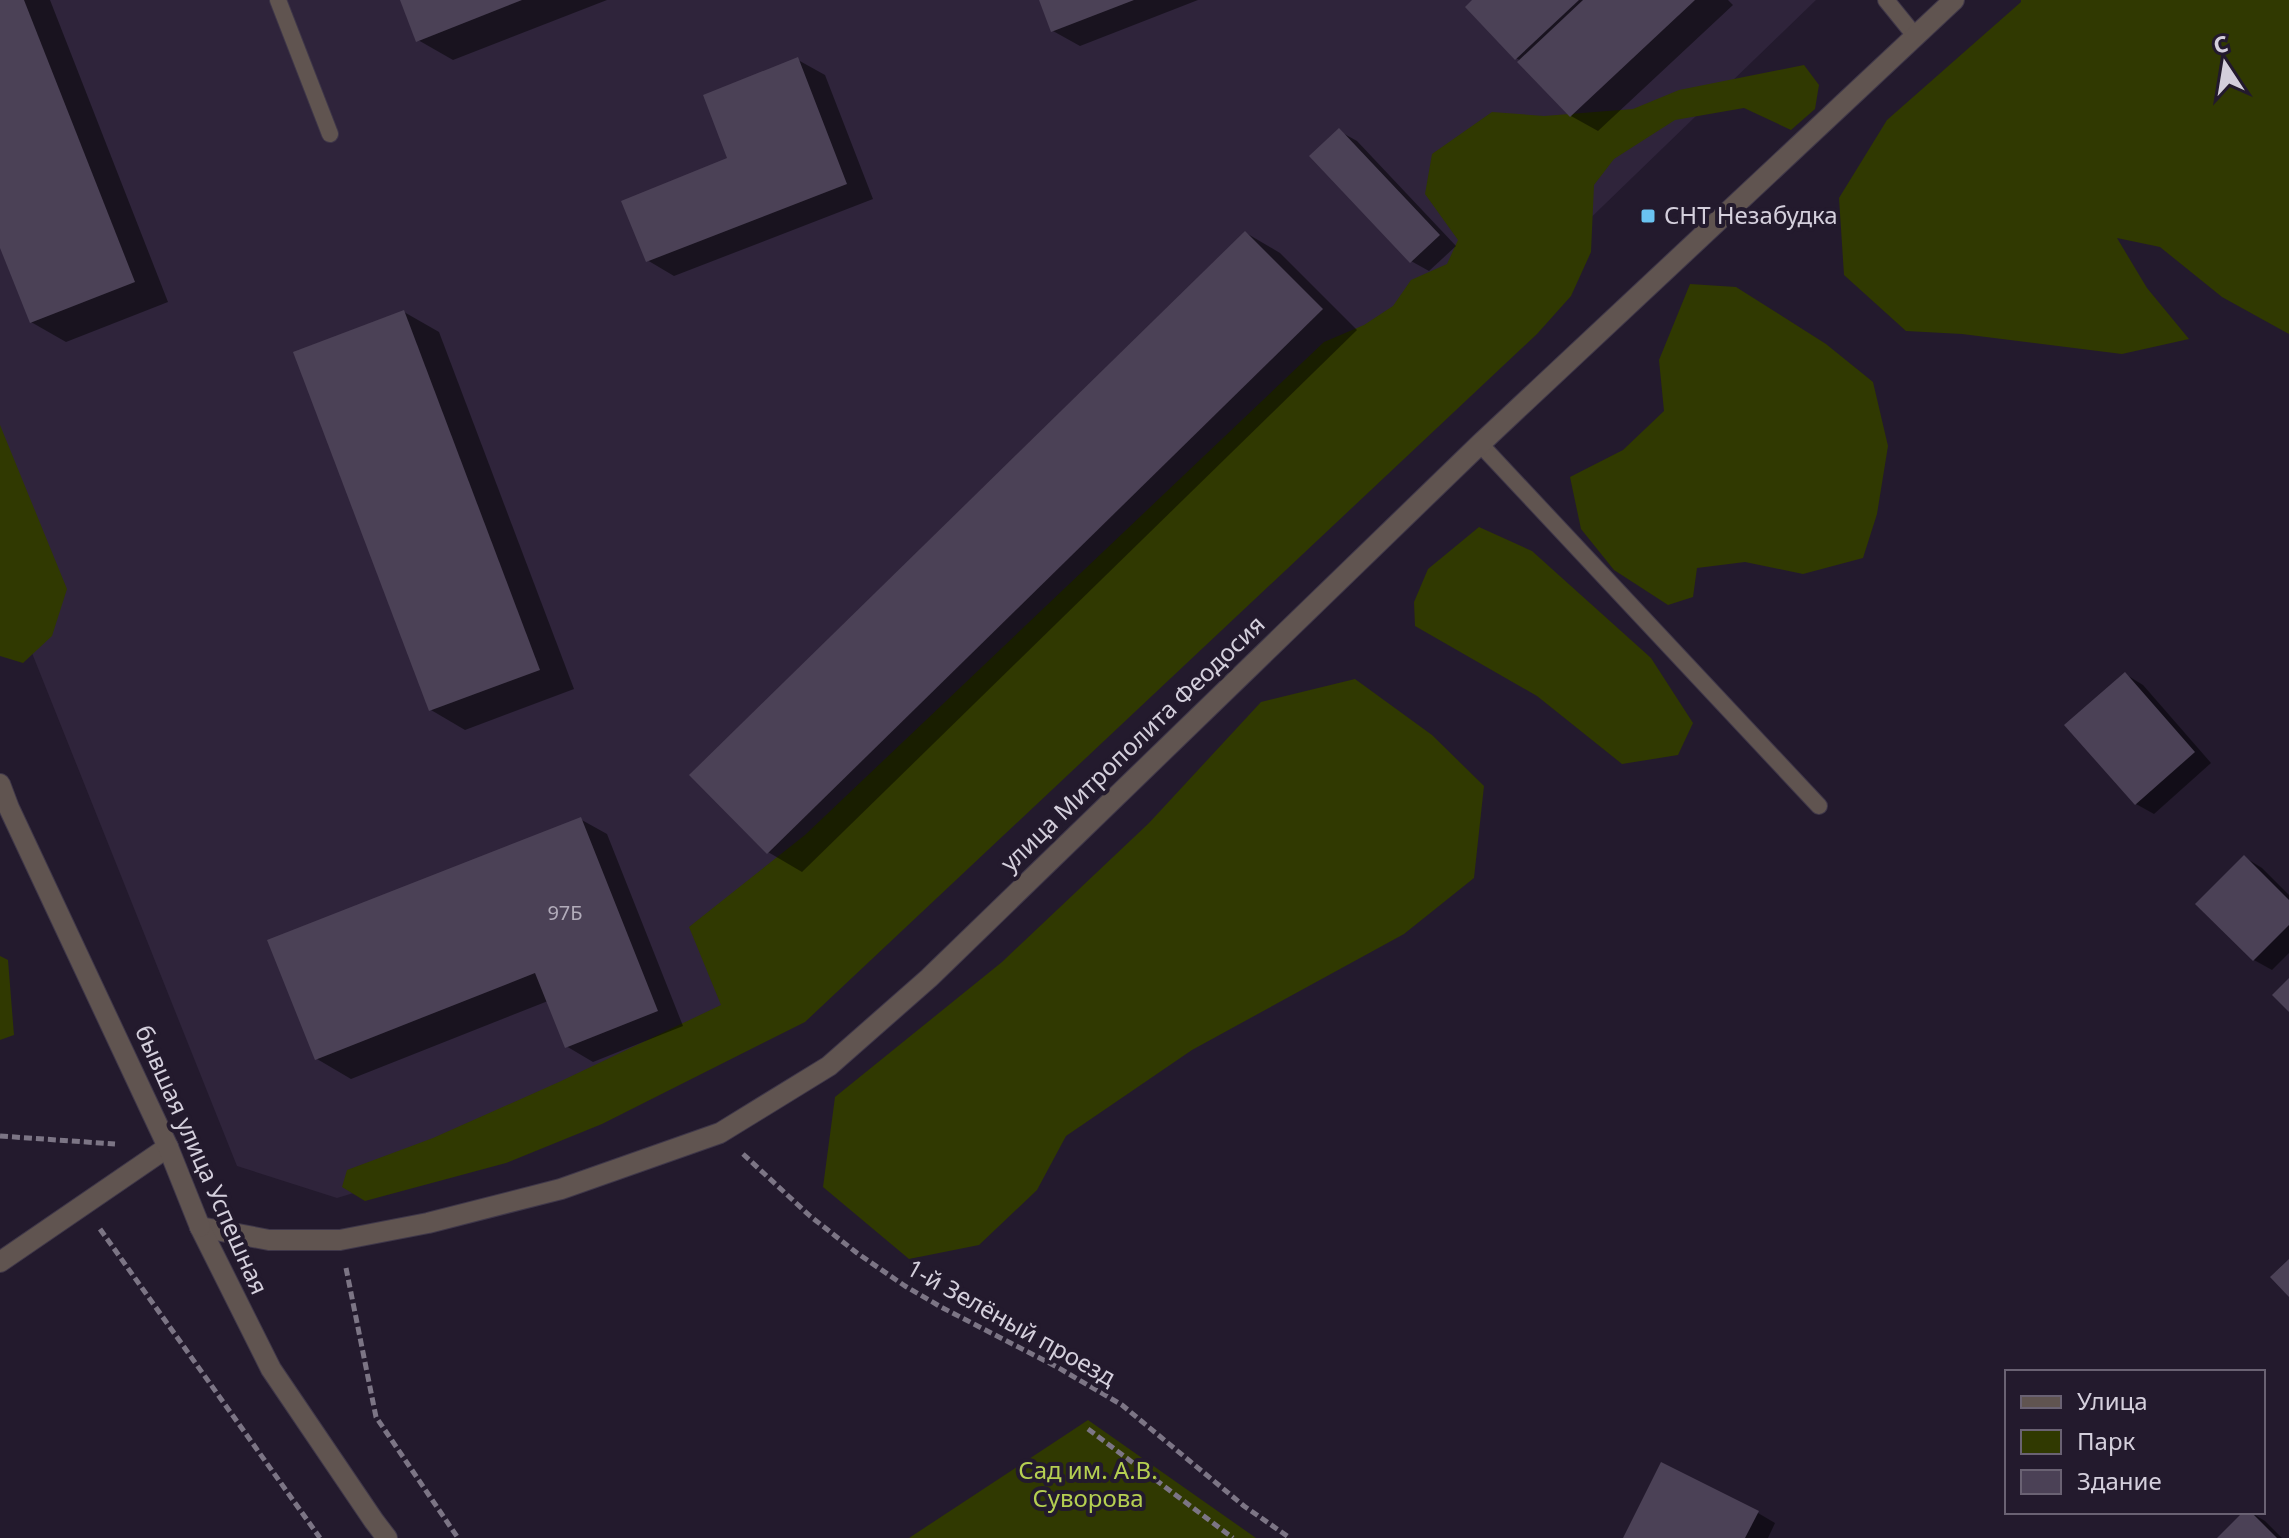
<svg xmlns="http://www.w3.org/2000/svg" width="2289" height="1538" font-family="'Noto Sans',sans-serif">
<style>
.built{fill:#2f243b}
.green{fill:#303901}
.shadow{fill:#0007}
.building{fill:#4b4156}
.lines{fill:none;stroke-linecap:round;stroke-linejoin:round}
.service-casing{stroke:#3f3749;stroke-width:18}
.minor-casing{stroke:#3f3749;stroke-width:22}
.tertiary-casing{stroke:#3f3749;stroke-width:22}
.path{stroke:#7c7585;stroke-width:5;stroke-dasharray:8 4;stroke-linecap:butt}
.service{stroke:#605450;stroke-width:16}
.minor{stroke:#605450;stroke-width:20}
.tertiary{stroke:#605450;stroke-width:20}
.poi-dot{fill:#6ac3f1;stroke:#231a2d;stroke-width:3}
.labels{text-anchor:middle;stroke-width:8;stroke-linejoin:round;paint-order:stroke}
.number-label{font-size:20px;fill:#b2acba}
.poi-label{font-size:24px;fill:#d4cfdc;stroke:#231a2d;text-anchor:start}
.street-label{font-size:24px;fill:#d4cfdc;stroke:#231a2d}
.park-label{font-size:24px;fill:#b5cf51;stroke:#231a2d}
</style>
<rect width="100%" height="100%" fill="#231a2d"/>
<path class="built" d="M0,0H1816L786,996L558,1132L337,1198L237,1166L0,573Z"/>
<g class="green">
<path d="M2021,0H2289V334L2222,297L2160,247L2117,238L2147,288L2189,339L2122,354L1962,334L1906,331L1844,275L1839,198L1887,120L2021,2Z"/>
<path d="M1804,65L1819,85L1815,109L1791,130L1744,108L1675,120L1614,159L1594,185L1591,252L1571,296L1537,334L805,1022L602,1124L506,1163L365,1201L342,1187L347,1170L433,1138L559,1082L721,1005L689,927L805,835L1324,342L1364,325L1393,306L1411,280L1447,264L1458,240L1425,194L1432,154L1492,112L1544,116L1633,109L1679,90Z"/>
<path d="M1690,284L1736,287L1826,344L1873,382L1888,446L1877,514L1863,558L1803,574L1745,562L1697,568L1693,597L1668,605L1614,570L1581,529L1570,477L1623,450L1664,411L1659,360Z"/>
<path d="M0,425L67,589L52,636L23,663L0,656Z"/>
<path d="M1479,527L1532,551L1651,658L1693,723L1678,755L1622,764L1537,696L1415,626L1414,602L1428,569Z"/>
<path d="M1355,679L1432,735L1484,786L1474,878L1404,934L1192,1050L1066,1136L1037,1190L979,1245L909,1259L823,1187L835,1097L1002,962L1149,823L1261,702Z"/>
<path d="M0,956L8,960L14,1035L0,1040Z"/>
<path d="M1088,1420L1256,1538H909Z"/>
</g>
<g class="shadow">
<path d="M0,0H50L168,302L66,342L31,322L0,242Z"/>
<path d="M402,0H607L453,60L418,40Z"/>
<path d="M1041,0H1198L1080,46L1053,31Z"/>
<path d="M1475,0H1728L1733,5L1598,131L1571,116L1520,62L1521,61L1516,58Z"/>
<path d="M798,60L825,75L873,199L674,276L647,260L730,160Z"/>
<path d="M1339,131L1357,141L1456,246L1429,271L1411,261Z"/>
<path d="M1246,233L1280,253L1357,330L802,872L768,852Z"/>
<path d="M404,312L439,332L574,689L465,730L431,710Z"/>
<path d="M2125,674L2143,685L2211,763L2154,814L2136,804Z"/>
<path d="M580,819L607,834L683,1026L593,1062L566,1046L548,1001L351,1079L317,1059Z"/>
<path d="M2244,857L2262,868L2289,895V953L2272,970L2254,960Z"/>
<path d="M2245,1512H2250L2265,1521L2282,1538H2219Z"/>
<path d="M1758,1513L1775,1523L1768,1538H1625Z"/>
</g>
<g class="building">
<path d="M0,0H24L135,282L30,323L0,248Z"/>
<path d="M400,0H522L416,42Z"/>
<path d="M1039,0H1134L1051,32Z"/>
<path d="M1472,0H1579L1515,60L1465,7Z"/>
<path d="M1583,0H1695L1570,117L1517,62Z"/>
<path d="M798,57L847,184L646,262L621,201L727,158L703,95Z"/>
<path d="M1339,128L1440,235L1410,263L1309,156Z"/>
<path d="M1245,231L1323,309L767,854L689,775Z"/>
<path d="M404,310L540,670L429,711L293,352Z"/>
<path d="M2125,672L2195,752L2135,805L2064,725Z"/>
<path d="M581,817L658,1011L565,1048L535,973L315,1060L267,940Z"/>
<path d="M2244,855L2289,900V925L2253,961L2195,904Z"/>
<path d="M2289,978V1012L2272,995Z"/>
<path d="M2289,1259V1297L2270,1277Z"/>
<path d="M1661,1462L1759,1511L1745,1538H1623Z"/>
<path d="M2243,1512H2251L2277,1538H2217Z"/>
</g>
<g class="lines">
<defs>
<g id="service">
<path d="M278,0L330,134"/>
<path d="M1886,0L1916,37"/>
<path d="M1480,444L1819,806"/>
</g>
<g id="minor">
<path d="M200,1227L269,1240H340L428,1223L561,1189L720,1133L829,1066L929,978L1480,444L1954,0"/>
<path d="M200,1227L271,1369L374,1521L387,1538"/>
<path d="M0,1262L168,1147"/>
</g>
<path id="tertiary" d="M0,784L9,808L168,1147L200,1227"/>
</defs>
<use href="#service" class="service-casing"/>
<use href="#minor" class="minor-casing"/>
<use href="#tertiary" class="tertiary-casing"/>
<g class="path">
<path d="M0,1136L115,1144"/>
<path d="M743,1154L810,1216L857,1253L905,1286L941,1307L1057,1367L1122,1405L1244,1506L1290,1538"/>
<path d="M100,1229L320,1538"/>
<path d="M346,1268L376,1417L458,1538"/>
<path d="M1088,1429L1233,1538"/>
</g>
<use href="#service" class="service"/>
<use href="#minor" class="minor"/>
<use href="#tertiary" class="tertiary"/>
</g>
<rect class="poi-dot" x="1640" y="208" width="16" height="16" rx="4"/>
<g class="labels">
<g class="number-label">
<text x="565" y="920">97Б</text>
</g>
<g class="poi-label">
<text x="1664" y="224">СНТ Незабудка</text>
</g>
<g class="street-label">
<text transform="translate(1133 744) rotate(-44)" y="8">улица Митрополита Феодосия</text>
<text transform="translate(201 1160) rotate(66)" y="8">бывшая улица Успешная</text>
<text transform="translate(1011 1323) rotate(29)" y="8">1-й Зелёный проезд</text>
</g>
<g class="park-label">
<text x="1088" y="1479">Сад им. А.В.<tspan x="1088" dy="28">Суворова</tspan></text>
</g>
</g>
<rect x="2005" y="1370" width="260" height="144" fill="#231a2d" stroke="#6a6273" stroke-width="2"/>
<rect x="2021" y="1396" width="40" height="12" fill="#605450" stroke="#6a6273" stroke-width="2"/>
<text x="2077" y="1410" font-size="24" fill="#d4cfdc">Улица</text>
<rect x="2021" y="1430" width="40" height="24" fill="#303901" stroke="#6a6273" stroke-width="2"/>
<text x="2077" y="1450" font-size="24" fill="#d4cfdc">Парк</text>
<rect x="2021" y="1470" width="40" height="24" fill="#4b4156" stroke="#6a6273" stroke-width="2"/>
<text x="2077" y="1490" font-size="24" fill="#d4cfdc">Здание</text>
<g transform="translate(2225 64) rotate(348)" stroke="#231a2d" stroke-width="6" paint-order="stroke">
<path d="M0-6L14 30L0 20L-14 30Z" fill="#d4cfdc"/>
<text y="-12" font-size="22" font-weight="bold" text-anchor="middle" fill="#d4cfdc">С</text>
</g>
</svg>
